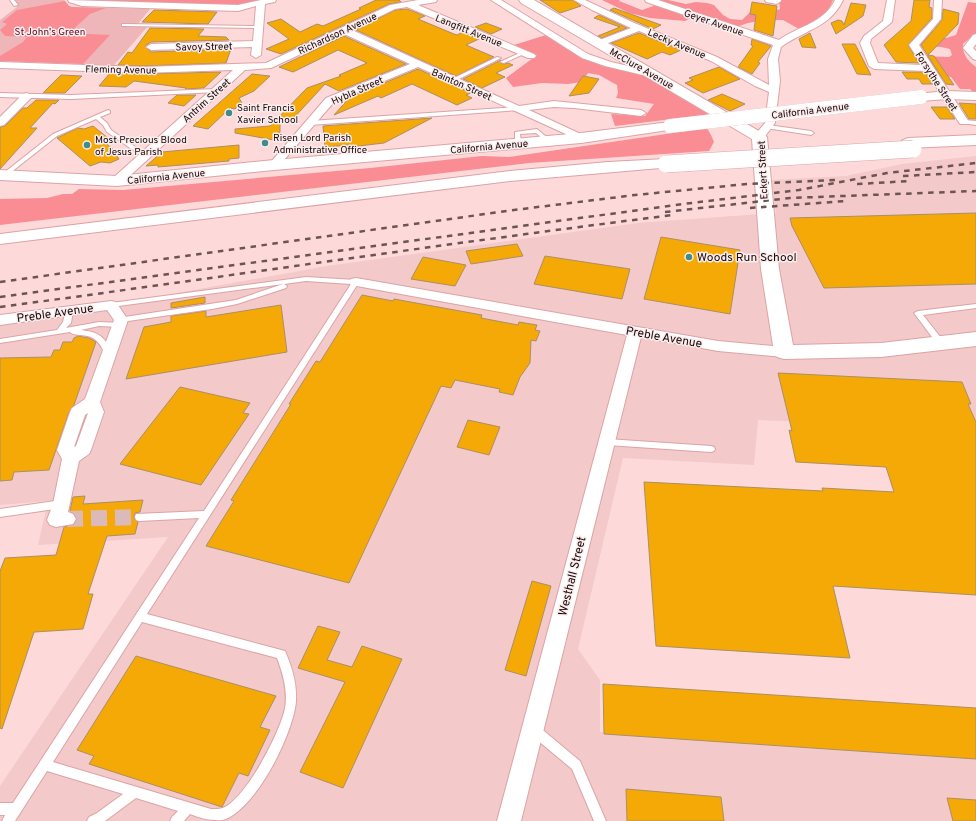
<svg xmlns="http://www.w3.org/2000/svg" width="976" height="821" font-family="Overpass,sans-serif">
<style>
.built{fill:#f3c9ca}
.green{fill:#eeb6b8}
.forest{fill:#fa8d94}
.building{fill:#f4a907;stroke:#ac8e63}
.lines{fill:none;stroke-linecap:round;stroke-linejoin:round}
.street-tunnel{stroke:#dcbaba;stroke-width:16;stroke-dasharray:16 8;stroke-linecap:butt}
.lane-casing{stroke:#dda3a5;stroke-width:2}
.street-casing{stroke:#dda3a5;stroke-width:2}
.secondary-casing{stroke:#dda3a5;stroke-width:2}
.highway-casing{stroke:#dda3a5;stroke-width:2}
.lane{fill:#fff;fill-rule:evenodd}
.street{fill:#fff;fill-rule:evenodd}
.secondary{fill:#fff;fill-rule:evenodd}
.highway{fill:#fff;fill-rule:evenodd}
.rail{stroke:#6c5354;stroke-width:2.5;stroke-dasharray:5.5 5.5;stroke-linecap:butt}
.secondary-bridge-casing{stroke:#dda3a5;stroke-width:14;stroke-linecap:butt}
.highway-bridge-casing{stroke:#dda3a5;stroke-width:18;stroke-linecap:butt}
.secondary-bridge{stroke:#fff;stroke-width:14}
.highway-bridge{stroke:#fff;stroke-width:17}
.poi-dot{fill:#428b8b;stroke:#faeded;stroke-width:1.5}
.labels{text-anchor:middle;stroke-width:3;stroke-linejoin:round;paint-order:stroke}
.far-street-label{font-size:10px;fill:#1a0708;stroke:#faeded}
.far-park-label{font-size:10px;fill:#600a1c;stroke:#faeded}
.far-poi-label{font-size:10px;fill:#1a0708;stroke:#faeded;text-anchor:start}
.poi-label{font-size:12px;fill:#1a0708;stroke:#faeded;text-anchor:start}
.street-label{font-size:12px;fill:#1a0708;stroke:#faeded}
</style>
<rect width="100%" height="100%" fill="#fed9da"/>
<path class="built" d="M976,156V428L758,420L754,465L623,458L578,649L600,680V732L976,758V821H0V786L168,537L38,545L48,501L0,505V320L111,305L327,266L638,223L776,213L771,180L846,176L902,164Z"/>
<path class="green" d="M12,0H64L69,6L72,7L150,9L137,25L148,26L114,65L0,61V20L17,7Z"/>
<g class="forest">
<path d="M85,0H259L238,5Z"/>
<path d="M602,0H620L619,1L642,10L656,5L645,1L647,0H668L686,4L696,2L707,3L714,5L723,15L730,19L742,20L751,11H775L780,9L779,0H833C828,16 813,21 799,29L783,20H765L748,23L736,27L697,15L685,21L650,18L629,13Z"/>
<path d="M65,1L69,6L72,7L106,8L90,14L69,33L110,35L83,64L0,61V56L23,42L27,37L5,36L0,30L7,24L2,22L17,10Z"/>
<path d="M968,2L976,3V39L970,38L963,44C962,54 968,61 976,67V91H972L970,89H960L951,77L935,76L921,56L949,57L952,55L950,49L941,47L914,45L924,34L946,38L956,35Z"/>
<path d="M546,35L580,55L648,75L713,114L615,126L611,114L645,116L654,104L616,98L618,93L617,85L599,75L588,73L582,82L568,84L542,83L513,87L506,78L537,55L514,45Z"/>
<path d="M707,128L711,135L714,142L709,151L529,163L0,225V199L47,198L63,194H72L79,189L123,190L370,168L482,156L509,157Z"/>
</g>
<g class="building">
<path d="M376,0H399L401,2L389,4L281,54L266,49L289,39L267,23L281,19L300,32L317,24L323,26L361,9L359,8Z"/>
<path d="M540,0H573L581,6L560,13Z"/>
<path d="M914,0H930L929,7L932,8V18L908,45L919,63L896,62L884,45L911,21Z"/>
<path d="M752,2L777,6L773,36L754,30L756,15L750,14Z"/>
<path d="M851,3L866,5L863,16L836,34L831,23L838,20L842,21L844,25Z"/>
<path d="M614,8L661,25L653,29L610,10Z"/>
<path d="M407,9L425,16L418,19L454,34L457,35L463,32L479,39L466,45L494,57L456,76L356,30L395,10Z"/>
<path d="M943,9L959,13L958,24L928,55L934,56L954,85L946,84L921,45L942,20Z"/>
<path d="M154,10L217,12L208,24L142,22Z"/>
<path d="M599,15L627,28L602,38L598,36L620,27L594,18Z"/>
<path d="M486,23L502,29L491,34L475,27Z"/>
<path d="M150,28L204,29L198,36L226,37L229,40L151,42L145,46L151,52L231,49L226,63L142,66L118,65L128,52L132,53Z"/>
<path d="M639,33L681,50L670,55L662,52L647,59L611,43Z"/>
<path d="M810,33L816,48L802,47L799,39Z"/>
<path d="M344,36L406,64L339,91L325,84L291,121L280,119V141L235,133V129L270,126L307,88L341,76L339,75L367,63L338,50L293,72L279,67Z"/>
<path d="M752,39L771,46L758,62L760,63L752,74L738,67L753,46L751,45Z"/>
<path d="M842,44H855L871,75L857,74Z"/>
<path d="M501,60L499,62L500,63L504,64L508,63L513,65L496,73L505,77L482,88L463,79Z"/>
<path d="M719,67L740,79L703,93L685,83L693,80L689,78Z"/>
<path d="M418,69L471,93L466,95L472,98L457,105L412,84L381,98L378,96L334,115L350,97Z"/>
<path d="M221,72L204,88L185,89L186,88L134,81L126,87L99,86L110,73L142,74Z"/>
<path d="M902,72H925L933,84H922L919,79H907Z"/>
<path d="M252,74L270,76L254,91L239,98L242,103L235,109L230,108L208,129L193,126Z"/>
<path d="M61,75L82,76L65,93H43Z"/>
<path d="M583,76L599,79L589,93L569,96Z"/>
<path d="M722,94L745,104L730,111L708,100Z"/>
<path d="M177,95H196L184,106L168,103Z"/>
<path d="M36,100H59L55,104L53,103L30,128H37L0,169V127L5,126L23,108H27Z"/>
<path d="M959,103L976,104V119H969Z"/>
<path d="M931,107H947L955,119H940Z"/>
<path d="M432,118L384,143L350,147V145L325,147L323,126Z"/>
<path d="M93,126L108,138L102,140L120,155L117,156L119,159L110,163L101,162L90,166L57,138L78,128L84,129Z"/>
<path d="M239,145V158L229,159V161L158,167V165L146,166L162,152Z"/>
<path d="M976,213V284L824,288L792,226L790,218Z"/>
<path d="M661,237L740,250L730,314L644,299Z"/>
<path d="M517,244L523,256L471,264L466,251Z"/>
<path d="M545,256L630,269L622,299L534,284Z"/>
<path d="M423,257L466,265L455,286L411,279Z"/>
<path d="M362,295L393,301L394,299L482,315L481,318L518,325L519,322L537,325L535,330L540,331L536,341L531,340L530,363L520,377L513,395L499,392L500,389L455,380L451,388L441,386L349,583L206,546L234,501L231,500L291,404H289L316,361L320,362Z"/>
<path d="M205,297V303L171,308V303Z"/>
<path d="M281,305L287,352L126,379L144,327L171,322V316L206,311V317Z"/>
<path d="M78,336L89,338L96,342L74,405L69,412L49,470L14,472L12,480L0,481V358L51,357L54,350H60L63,342H72L74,338Z"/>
<path d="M778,373L962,382L971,404H968L976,422V595L833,586L850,658L656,646L644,482L823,491L822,488L894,492L886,467L796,462L789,430L792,431Z"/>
<path d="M180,387L250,403L243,413L249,414L201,485L120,464Z"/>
<path d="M468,420L500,427L489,455L457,447Z"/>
<path d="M85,496L83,504L143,500L140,512L135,513L134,517L135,520L138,522L135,534L107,536L88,594H93L83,629L34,632L2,729L0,728V571L5,558L56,555L64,527L73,525L77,520L74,513L70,511L73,497Z"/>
<path d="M532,581L551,586L526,676L505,670Z"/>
<path d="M318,626L340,632L327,660L352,667L362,646L402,659L343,788L300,772L345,682L298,668Z"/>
<path d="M136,656L276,696L260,727L270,730L248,776L239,773L222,807L89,764L94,756L77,750Z"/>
<path d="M603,684L976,708V759L604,734Z"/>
<path d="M626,789L721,797L724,821H627Z"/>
<path d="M947,798L976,800V821H953Z"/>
</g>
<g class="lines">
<path class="street-tunnel" d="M67,519L139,517"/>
<defs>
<g id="lane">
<path d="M10,0H14L18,5L14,6Z"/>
<path d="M124,24L259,26L261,27L259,28L122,26V24Z"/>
<path d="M522,52L526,53L504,63L500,62Z"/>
<path d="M497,57L501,58L455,81L450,80Z"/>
<path d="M216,89L219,91L218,92L71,99L0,97V93L71,95Z"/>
<path d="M517,107L520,109L519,110L310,125L307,123L310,121Z"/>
<path d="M108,110L110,111V113L100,117L107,123L111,130L147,155V157H143L107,132L103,125L96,119L57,136L5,177H1L0,176L53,134Z"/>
<path d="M964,120L976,121V125L962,123L961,122Z"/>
<path d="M768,125L811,131L814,133L811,135L766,128L765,127Z"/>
<path d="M537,129L550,140V142H546L536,133L520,134L521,143L518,145L515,143V132Z"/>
<path d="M306,277L356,280L359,282L147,614L285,651C292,667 297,683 296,701C294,733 255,811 223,820C211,821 200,818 190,814L184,821H170L172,817L178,811L136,798L105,821H87L89,817L97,813L123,794L47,771L15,821H2L5,815H0V803H13L199,518L139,521L136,520L135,517L136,514L204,511L351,284L306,281L284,284L287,286L286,288L237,304L212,309L121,322H118L117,320L118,318L236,300L283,284L111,307L107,305L111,303ZM142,622L277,658C283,674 288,691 285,708C280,733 246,798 223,808C220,809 215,809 211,809L53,762Z"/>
<path d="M976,304V308L923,315L945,343L941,345H938L914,313L918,311Z"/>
<path d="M66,309H72L73,311L71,323L66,328L99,322L122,323L123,325L122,327H119L99,326L81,330C100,332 104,337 113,353L112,355H106C98,341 96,336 79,335C75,334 73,335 70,332L0,343V339L57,330L63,322Z"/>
<path d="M607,439L711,446L714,447L715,449L714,451L711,452L607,445L604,444L603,442L604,440Z"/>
<path d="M62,500L65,502L66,504L65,506L62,508L0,517V509Z"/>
<path d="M534,725L538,726L580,761L606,821H594L572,769L530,734L529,730L530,726Z"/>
</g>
<g id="street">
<path d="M68,0L238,5L261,0H276L275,2L265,4L261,55L256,58L251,55L252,47L151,50L146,47L151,44L253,41L256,6L238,11L82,6L69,2Z"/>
<path d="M418,0H437L436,2L418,5L534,54L536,56L534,58H528L407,7L395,9L352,30L519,106L554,101L641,110L646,113L641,116L574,108L554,107L529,110L585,136L587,138L581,141L418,67L334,102L278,167H270L268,165L270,163L326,98L410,64L344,34L271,68L245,70L121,184H113L111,181L113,178L233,70L142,73L0,68V62L142,67L266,63L390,5Z"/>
<path d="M491,0H501L588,54L611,62L659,73L660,75L655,78L605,66L582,58Z"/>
<path d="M574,0H585L632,22L717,57L769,85L768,59L773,45L646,2L645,0H658L779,40C798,26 823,24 835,0H843C830,28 804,30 781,47L778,59L780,81L775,123L763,139L759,140L753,137L765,123L769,92L755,86L711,61L639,31L603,45H597L595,43L597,41L631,28L592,10Z"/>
<path d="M765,0H781V1L777,4L766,2Z"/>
<path d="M887,0H895L892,22L871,39L870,43L878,63L922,65L909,45L933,19L934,0H942L941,19L919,45L969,122L968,124H960L926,71L874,69L869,66L860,43L864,36L883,21Z"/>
<path d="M976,34V44L973,48L976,51V60L973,59L963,48L973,35Z"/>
<path d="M27,93L32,96L31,98L4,125L0,126V117L23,94Z"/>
<path d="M356,278L718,341L784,347L789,348L791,352L789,356L784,357L718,351L641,337L521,821H497L627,335L351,285L349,282L351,279Z"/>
<path d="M111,301L116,302L128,320L100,402L104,412L91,450L89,454L79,461L68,512L73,514L76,519L73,524L56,527L50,525L47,520L53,504L62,459L57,450L70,412L72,408L85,399L114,320L107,310L0,325V315ZM88,413L76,446L74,447L85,415Z"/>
</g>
<g id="secondary">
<path d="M519,0H534L764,134L767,137L779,269L793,345L881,343L976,332V346L881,357L784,359L777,357L774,352L761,269L752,139L521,3Z"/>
<path d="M947,91L976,92V100L947,99L921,101L916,100L914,97L916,94Z"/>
<path d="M670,122L675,123L677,126L675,129L581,143L274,170L117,186L0,180V170L117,176L274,160L581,133Z"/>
</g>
<g id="highway">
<path d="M976,135V145L908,148L903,146L900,143L903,140L908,138Z"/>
<path d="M666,159L672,161L674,164L672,167L510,181L0,244V234L510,171L608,162Z"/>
</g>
</defs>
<use href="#lane" class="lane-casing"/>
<use href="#street" class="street-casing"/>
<use href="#secondary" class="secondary-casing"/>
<use href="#highway" class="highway-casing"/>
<use href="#lane" class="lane"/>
<use href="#street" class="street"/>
<use href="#secondary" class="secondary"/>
<use href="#highway" class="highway"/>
<g class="rail">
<path d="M903,176L976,172"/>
<path d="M857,184L911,181"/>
<path d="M750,208L846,201"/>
<path d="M665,212L790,198L976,191"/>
<path d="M0,282L514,210L635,195L747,184L835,180"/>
<path d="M0,297L683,204L799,190L887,173L976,163"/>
<path d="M0,307C224,277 448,243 673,215"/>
</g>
<defs>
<path id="secondary-bridge" d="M670,126L921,97"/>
<path id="highway-bridge" d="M666,164L913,149"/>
</defs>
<use href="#secondary-bridge" class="secondary-bridge-casing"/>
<use href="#highway-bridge" class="highway-bridge-casing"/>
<use href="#secondary-bridge" class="secondary-bridge"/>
<use href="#highway-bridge" class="highway-bridge"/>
</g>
<g class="poi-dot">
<circle cx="229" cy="113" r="4"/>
<circle cx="265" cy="143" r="4"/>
<circle cx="87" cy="145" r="4"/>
<circle cx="689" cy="257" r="4"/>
</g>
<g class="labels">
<g class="far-street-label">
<text transform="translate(714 22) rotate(19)" y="4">Geyer Avenue</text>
<text transform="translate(469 30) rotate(22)" y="4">Langfitt Avenue</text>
<text transform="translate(337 33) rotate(-25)" y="4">Richardson Avenue</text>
<text transform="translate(677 43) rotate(23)" y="4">Lecky Avenue</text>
<text transform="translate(204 46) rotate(-1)" y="4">Savoy Street</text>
<text transform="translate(642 68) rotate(30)" y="4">McClure Avenue</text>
<text transform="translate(121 69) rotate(1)" y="4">Fleming Avenue</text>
<text transform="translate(937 81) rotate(57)" y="4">Forsythe Street</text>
<text transform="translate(462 84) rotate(24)" y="4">Bainton Street</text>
<text transform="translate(357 90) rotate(-24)" y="4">Hybla Street</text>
<text transform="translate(206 100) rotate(-42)" y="4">Antrim Street</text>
<text transform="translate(810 110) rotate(-7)" y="4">California Avenue</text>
<text transform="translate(489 146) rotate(-5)" y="4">California Avenue</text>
<text transform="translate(762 170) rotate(-93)" y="4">Eckert Street</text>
<text transform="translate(166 176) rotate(-6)" y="4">California Avenue</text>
</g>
<g class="far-park-label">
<text x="50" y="35">St John's Green</text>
</g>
<g class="far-poi-label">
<text x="237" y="111">Saint Francis<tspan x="237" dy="12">Xavier School</tspan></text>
<text x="273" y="141">Risen Lord Parish<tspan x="273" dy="12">Administrative Office</tspan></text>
<text x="95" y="143">Most Precious Blood<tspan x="95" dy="12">of Jesus Parish</tspan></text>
</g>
<g class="poi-label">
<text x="697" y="261">Woods Run School</text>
</g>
<g class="street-label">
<text transform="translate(55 313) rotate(-8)" y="4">Preble Avenue</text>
<text transform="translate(664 337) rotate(10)" y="4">Preble Avenue</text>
<text transform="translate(572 576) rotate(-76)" y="4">Westhall Street</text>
</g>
</g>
</svg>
